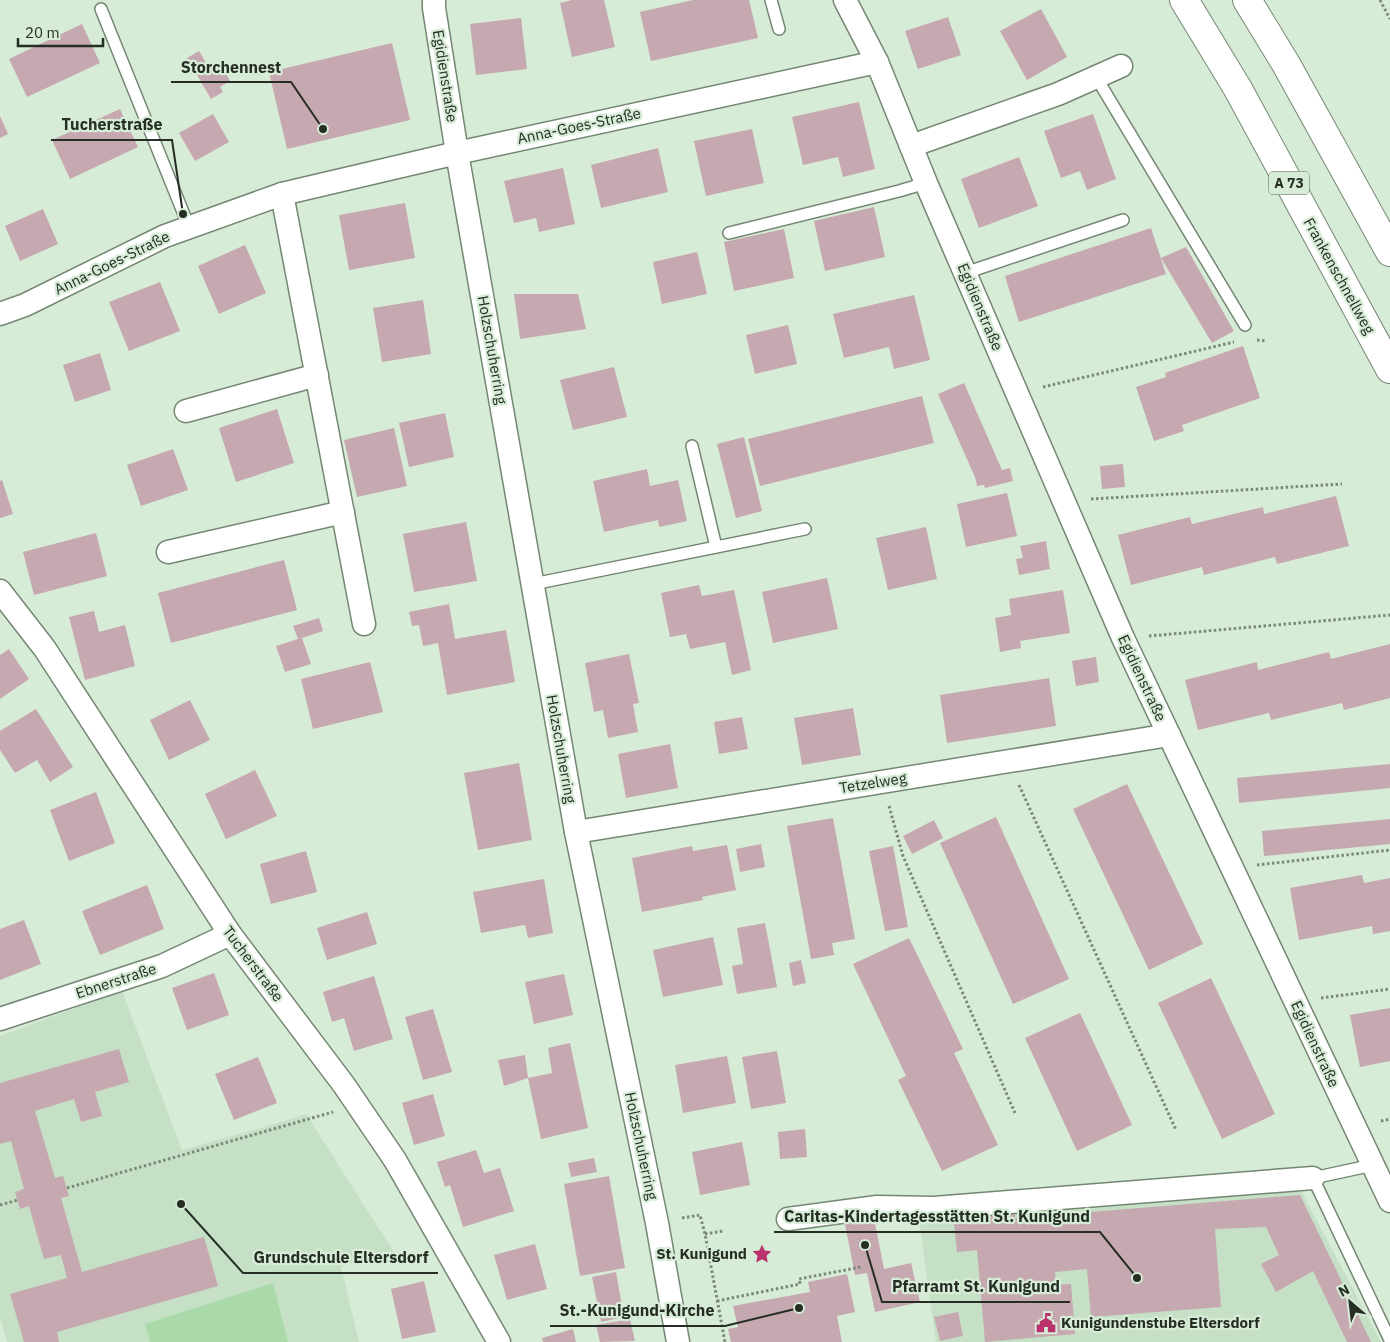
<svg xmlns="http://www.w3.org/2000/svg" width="1390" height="1342" font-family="'IBM Plex Sans',sans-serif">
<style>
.built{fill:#c5e0c4}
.green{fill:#aadaaa}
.building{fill:#c6a8b0}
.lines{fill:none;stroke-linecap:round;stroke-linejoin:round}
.lane-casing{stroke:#748773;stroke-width:14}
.street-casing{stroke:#748773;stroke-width:25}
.highway-casing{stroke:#748773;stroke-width:30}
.path{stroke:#7b897b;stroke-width:3;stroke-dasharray:2.5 2.5;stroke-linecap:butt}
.lane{stroke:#fff;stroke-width:11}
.street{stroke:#fff;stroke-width:22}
.highway{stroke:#fff;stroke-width:28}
.labels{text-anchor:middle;stroke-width:4.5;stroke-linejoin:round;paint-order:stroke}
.shield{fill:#d7ecd6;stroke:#5a665a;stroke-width:1}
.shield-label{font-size:14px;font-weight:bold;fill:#252d25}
.street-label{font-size:15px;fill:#252d25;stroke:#d7ecd6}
.poi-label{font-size:15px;font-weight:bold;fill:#252d25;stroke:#d7ecd6;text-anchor:end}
.leader{fill:none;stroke:#252d25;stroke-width:2}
.callout-dot{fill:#252d25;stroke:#d7ecd6;stroke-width:2}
.callout-label{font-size:16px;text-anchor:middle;font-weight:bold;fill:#252d25;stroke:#d7ecd6;stroke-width:4.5;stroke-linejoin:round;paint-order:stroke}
</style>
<rect width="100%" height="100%" fill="#d7ecd6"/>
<g class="built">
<path d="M122,991L182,1150L285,1121L306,1114L397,1257L341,1266L359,1342H7L0,1317V1036Z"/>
<path d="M1299,1187L1381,1342H936L918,1214Z"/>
</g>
<path class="green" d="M273,1283L288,1342H150L145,1324Z"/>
<g class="building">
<path d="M572,0H604L615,47L572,57L560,3Z"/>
<path d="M693,0H749L758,38L651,61L640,12Z"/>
<path d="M1041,9L1067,57L1027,80L1000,31Z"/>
<path d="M948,17L961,55L918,69L905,31Z"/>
<path d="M521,18L527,69L476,75L470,24Z"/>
<path d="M82,24L100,63L27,97L9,59Z"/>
<path d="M392,43L410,120L287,149L269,72Z"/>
<path d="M199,51L211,71L221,65L230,81L220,87L223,92L211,99L187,58Z"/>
<path d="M859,102L875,169L843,177L838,157L803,165L792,117Z"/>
<path d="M120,109L138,147L70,179L52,140Z"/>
<path d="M213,114L229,142L195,161L179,133Z"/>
<path d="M1093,114L1116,179L1087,190L1080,171L1061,178L1044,131Z"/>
<path d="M0,116L8,134L0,138Z"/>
<path d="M752,129L764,183L706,196L694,141Z"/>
<path d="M658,148L668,192L601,208L591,165Z"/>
<path d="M1019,157L1038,206L979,228L961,179Z"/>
<path d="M563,168L575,224L539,232L536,218L514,223L504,181Z"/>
<path d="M405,203L415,258L349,270L339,215Z"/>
<path d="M874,207L885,257L825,271L814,221Z"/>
<path d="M43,209L58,244L20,261L5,226Z"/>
<path d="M1151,228L1166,274L1019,322L1005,276Z"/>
<path d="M784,229L794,278L734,291L724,242Z"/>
<path d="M245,245L266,293L219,314L198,266Z"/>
<path d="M1186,247L1234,331L1212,343L1161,258Z"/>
<path d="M697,252L707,294L662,304L653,262Z"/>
<path d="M160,282L180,331L129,351L109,302Z"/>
<path d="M514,294H578L586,329L520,339Z"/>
<path d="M914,295L930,360L894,369L889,347L844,358L833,314Z"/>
<path d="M423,300L431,354L382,362L373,308Z"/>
<path d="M788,325L797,364L755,374L746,335Z"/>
<path d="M1243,346L1260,398L1182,425L1184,431L1154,441L1136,387L1166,377L1165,373Z"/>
<path d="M100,353L111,390L75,402L63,365Z"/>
<path d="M614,367L627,417L573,430L560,380Z"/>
<path d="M964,383L1002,470L1010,468L1013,481L985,488L984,485L977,486L975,477L938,394Z"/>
<path d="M922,396L934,443L760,486L748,439Z"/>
<path d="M277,409L294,463L236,482L219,428Z"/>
<path d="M445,413L454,457L409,467L399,423Z"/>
<path d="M394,428L407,486L357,497L344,440Z"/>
<path d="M744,437L762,511L736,518L717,444Z"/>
<path d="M173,449L188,490L141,506L127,465Z"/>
<path d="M1123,464L1125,487L1102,489L1100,466Z"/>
<path d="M647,469L650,486L678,480L687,521L659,527L658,520L604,532L593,481Z"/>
<path d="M2,480L13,514L0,518V481Z"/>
<path d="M1007,493L1017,536L966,547L957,504Z"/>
<path d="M1336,496L1349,546L1277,564L1275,557L1204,575L1202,567L1131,585L1118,535L1190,517L1192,524L1263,507L1264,514Z"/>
<path d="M466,522L477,581L414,592L403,534Z"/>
<path d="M926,527L937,579L888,590L876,538Z"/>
<path d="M96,533L107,576L34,595L23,552Z"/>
<path d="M1046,541L1050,569L1019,575L1016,559L1023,558L1020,546Z"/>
<path d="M284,560L297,610L171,643L158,593Z"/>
<path d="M827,578L838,629L773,643L762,592Z"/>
<path d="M699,585L702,596L734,590L751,670L732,675L725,642L690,649L686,634L670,637L661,593Z"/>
<path d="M1063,590L1070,633L1020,641L1021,648L1000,652L995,618L1011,615L1009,599Z"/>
<path d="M449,604L455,639L506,630L515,682L447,695L438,643L423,646L419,625L412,626L409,612Z"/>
<path d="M94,611L99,632L125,625L135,666L85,680L69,617Z"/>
<path d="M319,618L323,631L302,638L311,664L285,672L276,646L298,639L293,626Z"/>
<path d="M1390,644V698L1344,710L1342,703L1271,720L1269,713L1198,730L1185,680L1257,662L1258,670L1329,652L1331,659Z"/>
<path d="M9,649L29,679L0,699V655Z"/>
<path d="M629,654L639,703L633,704L638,732L608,738L603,710L594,712L585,663Z"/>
<path d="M1096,657L1099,682L1076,686L1072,661Z"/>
<path d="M370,662L383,712L313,729L301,679Z"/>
<path d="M1049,678L1056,726L947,743L940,695Z"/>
<path d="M190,700L210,740L169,760L150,720Z"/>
<path d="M853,708L861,755L802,765L794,718Z"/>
<path d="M36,709L73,767L50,782L37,760L15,773L0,750V731Z"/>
<path d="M742,717L748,749L719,754L714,722Z"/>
<path d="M670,744L678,788L626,798L618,754Z"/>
<path d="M519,763L532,840L478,850L464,773Z"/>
<path d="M1390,764V788L1239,803L1237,778Z"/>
<path d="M255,770L277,816L226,839L205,794Z"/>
<path d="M1127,784L1203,944L1149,970L1073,809Z"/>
<path d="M96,792L115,843L69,861L50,810Z"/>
<path d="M996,817L1069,979L1013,1004L940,843Z"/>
<path d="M833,818L855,939L832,943L834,955L811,959L787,826Z"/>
<path d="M1390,819V844L1264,856L1262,831Z"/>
<path d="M934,820L943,838L912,854L903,836Z"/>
<path d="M761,844L765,867L740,872L736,849Z"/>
<path d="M727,845L736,890L702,897L703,900L642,912L632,858L692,846L693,851Z"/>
<path d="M893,846L908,927L885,931L869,851Z"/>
<path d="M306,851L317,892L271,904L260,864Z"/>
<path d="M1362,875L1364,883L1390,878V931L1373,934L1372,926L1299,940L1290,888Z"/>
<path d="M544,879L553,933L528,938L525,925L481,933L473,892Z"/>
<path d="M147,885L164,929L100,955L82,911Z"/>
<path d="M367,912L377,944L327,960L317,928Z"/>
<path d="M24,920L41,964L0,980V929Z"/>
<path d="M765,923L777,987L737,994L732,966L743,964L737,928Z"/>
<path d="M713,937L723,985L663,997L653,950Z"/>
<path d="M909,938L963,1049L954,1053L998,1145L942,1171L898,1080L906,1076L853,964Z"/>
<path d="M801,960L806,983L793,986L789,963Z"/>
<path d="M214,973L229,1015L187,1030L172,988Z"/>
<path d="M564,974L573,1015L534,1024L525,982Z"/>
<path d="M374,976L393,1039L354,1051L344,1018L332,1022L323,992Z"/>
<path d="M1211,978L1275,1114L1222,1139L1158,1003Z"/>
<path d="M1390,1008V1061L1360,1067L1350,1015Z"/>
<path d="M433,1009L452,1072L423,1080L405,1017Z"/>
<path d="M1080,1013L1132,1125L1077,1151L1025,1038Z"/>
<path d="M570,1043L588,1128L541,1139L528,1078L552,1073L548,1048Z"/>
<path d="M119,1049L129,1082L95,1092L102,1116L81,1122L74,1099L35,1111L55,1178L63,1176L69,1196L61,1198L82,1272L204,1237L218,1286L57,1332L59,1342H24L10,1294L67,1278L61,1255L44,1259L29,1206L20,1209L15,1192L24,1189L11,1141L0,1144V1083Z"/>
<path d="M777,1051L786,1103L751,1109L742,1057Z"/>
<path d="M525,1055L528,1078L504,1086L498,1060Z"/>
<path d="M727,1056L736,1103L683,1113L675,1065Z"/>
<path d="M258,1057L277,1103L234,1120L215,1074Z"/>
<path d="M433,1094L445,1136L414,1145L402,1103Z"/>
<path d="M805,1129L807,1157L780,1159L778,1132Z"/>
<path d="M742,1142L750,1185L700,1195L692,1152Z"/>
<path d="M476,1150L484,1173L500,1168L514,1211L463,1227L450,1185L445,1187L437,1162Z"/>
<path d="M594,1158L597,1172L571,1177L568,1163Z"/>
<path d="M609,1176L625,1268L580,1276L564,1184Z"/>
<path d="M1300,1195L1371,1342H1347L1313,1271L1276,1292L1261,1264L1279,1255L1266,1227L1215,1229L1221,1307L1091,1317L1087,1269L1055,1272L1056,1285L1071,1284L1075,1334L985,1342L977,1250L957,1252L953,1213L1015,1208V1218Z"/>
<path d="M874,1218L884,1269L911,1263L920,1302L875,1312L867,1273L855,1275L845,1224Z"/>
<path d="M535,1244L547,1289L507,1300L494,1255Z"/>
<path d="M616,1272L624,1317L601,1322L592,1277Z"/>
<path d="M847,1274L855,1312L837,1316L842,1342H731L728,1329L738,1327L733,1306L810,1292L808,1282Z"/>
<path d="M424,1281L436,1332L402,1339L391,1289Z"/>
<path d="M958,1312L963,1336L940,1341L934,1317Z"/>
<path d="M630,1319L635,1341L600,1342L596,1325Z"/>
<path d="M573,1329L576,1342H543L542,1338Z"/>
</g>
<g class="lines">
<defs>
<g id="lane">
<path d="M771,0L779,29"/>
<path d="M101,9L189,227"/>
<path d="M1096,77L1245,325"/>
<path d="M729,233L899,191L926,183"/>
<path d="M965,273L1123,220"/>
<path d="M692,446L716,547"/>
<path d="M533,584L805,529"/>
<path d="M1373,1165L1313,1178L1390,1340"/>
</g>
<g id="street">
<path d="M434,0V8L457,153L576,832L657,1223L678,1342"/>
<path d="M845,0L877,62L926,183L1123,638L1390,1201"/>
<path d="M911,146L1058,94L1121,66"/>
<path d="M282,194L364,624"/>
<path d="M0,314L25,305L165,236L282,194L457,153L877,62"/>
<path d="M186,411L317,375"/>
<path d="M168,552L343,512"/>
<path d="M0,591L45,649L230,934L344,1085L395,1160L499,1342"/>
<path d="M576,832L1169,735"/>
<path d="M0,1019L162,966L230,934"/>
<path d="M788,1219L877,1207L934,1208L1313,1178"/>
</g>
<g id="highway">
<path d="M1184,0L1238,89L1390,369"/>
<path d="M1247,0L1286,64L1390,252"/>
</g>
</defs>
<use href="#lane" class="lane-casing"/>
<use href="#street" class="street-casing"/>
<use href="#highway" class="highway-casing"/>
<g class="path">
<path d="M1380,0L1390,19"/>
<path d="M1257,340L1267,341"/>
<path d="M1043,387L1234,342"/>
<path d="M1091,499L1342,484"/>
<path d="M1149,636L1390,615"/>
<path d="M1019,785L1176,1130"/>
<path d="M889,806L903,856L1015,1113"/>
<path d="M1257,865L1390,850"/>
<path d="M1321,998L1390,989"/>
<path d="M1381,1121L1390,1119"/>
<path d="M67,1188L333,1112"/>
<path d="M0,1205L18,1200"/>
<path d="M682,1218L700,1215L705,1234L725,1342"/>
<path d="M705,1234L723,1231"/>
<path d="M717,1301L800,1284L799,1279L861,1267"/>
</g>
<use href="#lane" class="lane"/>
<use href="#street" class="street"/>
<use href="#highway" class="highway"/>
</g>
<defs>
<symbol id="sight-bare" viewBox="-9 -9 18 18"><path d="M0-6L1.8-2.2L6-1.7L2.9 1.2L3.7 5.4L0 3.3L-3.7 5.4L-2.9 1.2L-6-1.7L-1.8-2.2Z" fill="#ba316d" stroke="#d7ecd6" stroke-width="2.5" paint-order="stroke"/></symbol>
<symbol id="civic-bare" viewBox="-9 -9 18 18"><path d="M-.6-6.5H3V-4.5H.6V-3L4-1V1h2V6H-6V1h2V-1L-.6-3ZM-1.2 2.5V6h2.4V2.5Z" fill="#ba316d" stroke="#d7ecd6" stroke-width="2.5" paint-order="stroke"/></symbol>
</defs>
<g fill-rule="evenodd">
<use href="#sight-bare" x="748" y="1240" width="28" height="28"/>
<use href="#civic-bare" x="1032" y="1309" width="28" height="28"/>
</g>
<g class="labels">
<rect class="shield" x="1269" y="171.5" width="40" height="23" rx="4"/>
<g class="shield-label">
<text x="1289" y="188">A 73</text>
</g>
<g class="street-label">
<text transform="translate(445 76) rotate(81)" y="5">Egidienstraße</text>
<text transform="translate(579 126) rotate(-12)" y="5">Anna-Goes-Straße</text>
<text transform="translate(112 263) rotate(-26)" y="5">Anna-Goes-Straße</text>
<text transform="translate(1339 276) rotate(61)" y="5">Frankenschnellweg</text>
<text transform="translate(980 307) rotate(67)" y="5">Egidienstraße</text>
<text transform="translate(492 350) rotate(80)" y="5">Holzschuherring</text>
<text transform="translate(1142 678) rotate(65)" y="5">Egidienstraße</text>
<text transform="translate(561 749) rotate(80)" y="5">Holzschuherring</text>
<text transform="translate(873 783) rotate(-9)" y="5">Tetzelweg</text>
<text transform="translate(253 964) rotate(53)" y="5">Tucherstraße</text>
<text transform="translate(116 981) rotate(-18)" y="5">Ebnerstraße</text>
<text transform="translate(1315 1044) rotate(65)" y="5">Egidienstraße</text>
<text transform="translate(641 1146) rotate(78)" y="5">Holzschuherring</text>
</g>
<g class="poi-label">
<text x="747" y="1259">St. Kunigund</text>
<text x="1061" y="1328" text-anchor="start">Kunigundenstube Eltersdorf</text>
</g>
</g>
<path class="leader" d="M323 129L291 82H171M183 214L172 140H51M1137 1278L1100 1232H774M181 1204L243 1273H438M865 1245L882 1302H1070M799 1308L725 1326H550"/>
<g class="callout-dot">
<circle cx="323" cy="129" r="5"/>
<circle cx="183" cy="214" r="5"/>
<circle cx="1137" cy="1278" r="5"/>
<circle cx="181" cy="1204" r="5"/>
<circle cx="865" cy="1245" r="5"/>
<circle cx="799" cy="1308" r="5"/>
</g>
<g class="callout-label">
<text x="231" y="73">Storchennest</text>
<text x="112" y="130">Tucherstraße</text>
<text x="937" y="1222">Caritas-Kindertagesstätten St. Kunigund</text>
<text x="341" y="1263">Grundschule Eltersdorf</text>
<text x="976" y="1292">Pfarramt St. Kunigund</text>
<text x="637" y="1316">St.-Kunigund-Kirche</text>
</g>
<g transform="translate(1350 1302) rotate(332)" stroke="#d7ecd6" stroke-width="4" paint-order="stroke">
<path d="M0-4L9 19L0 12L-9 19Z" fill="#252d25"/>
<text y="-8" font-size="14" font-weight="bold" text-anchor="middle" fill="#252d25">N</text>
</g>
<path d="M18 38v8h85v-8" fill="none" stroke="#252d25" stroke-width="2.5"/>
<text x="25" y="38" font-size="15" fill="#252d25" stroke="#d7ecd6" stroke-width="4" paint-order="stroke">20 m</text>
</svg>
